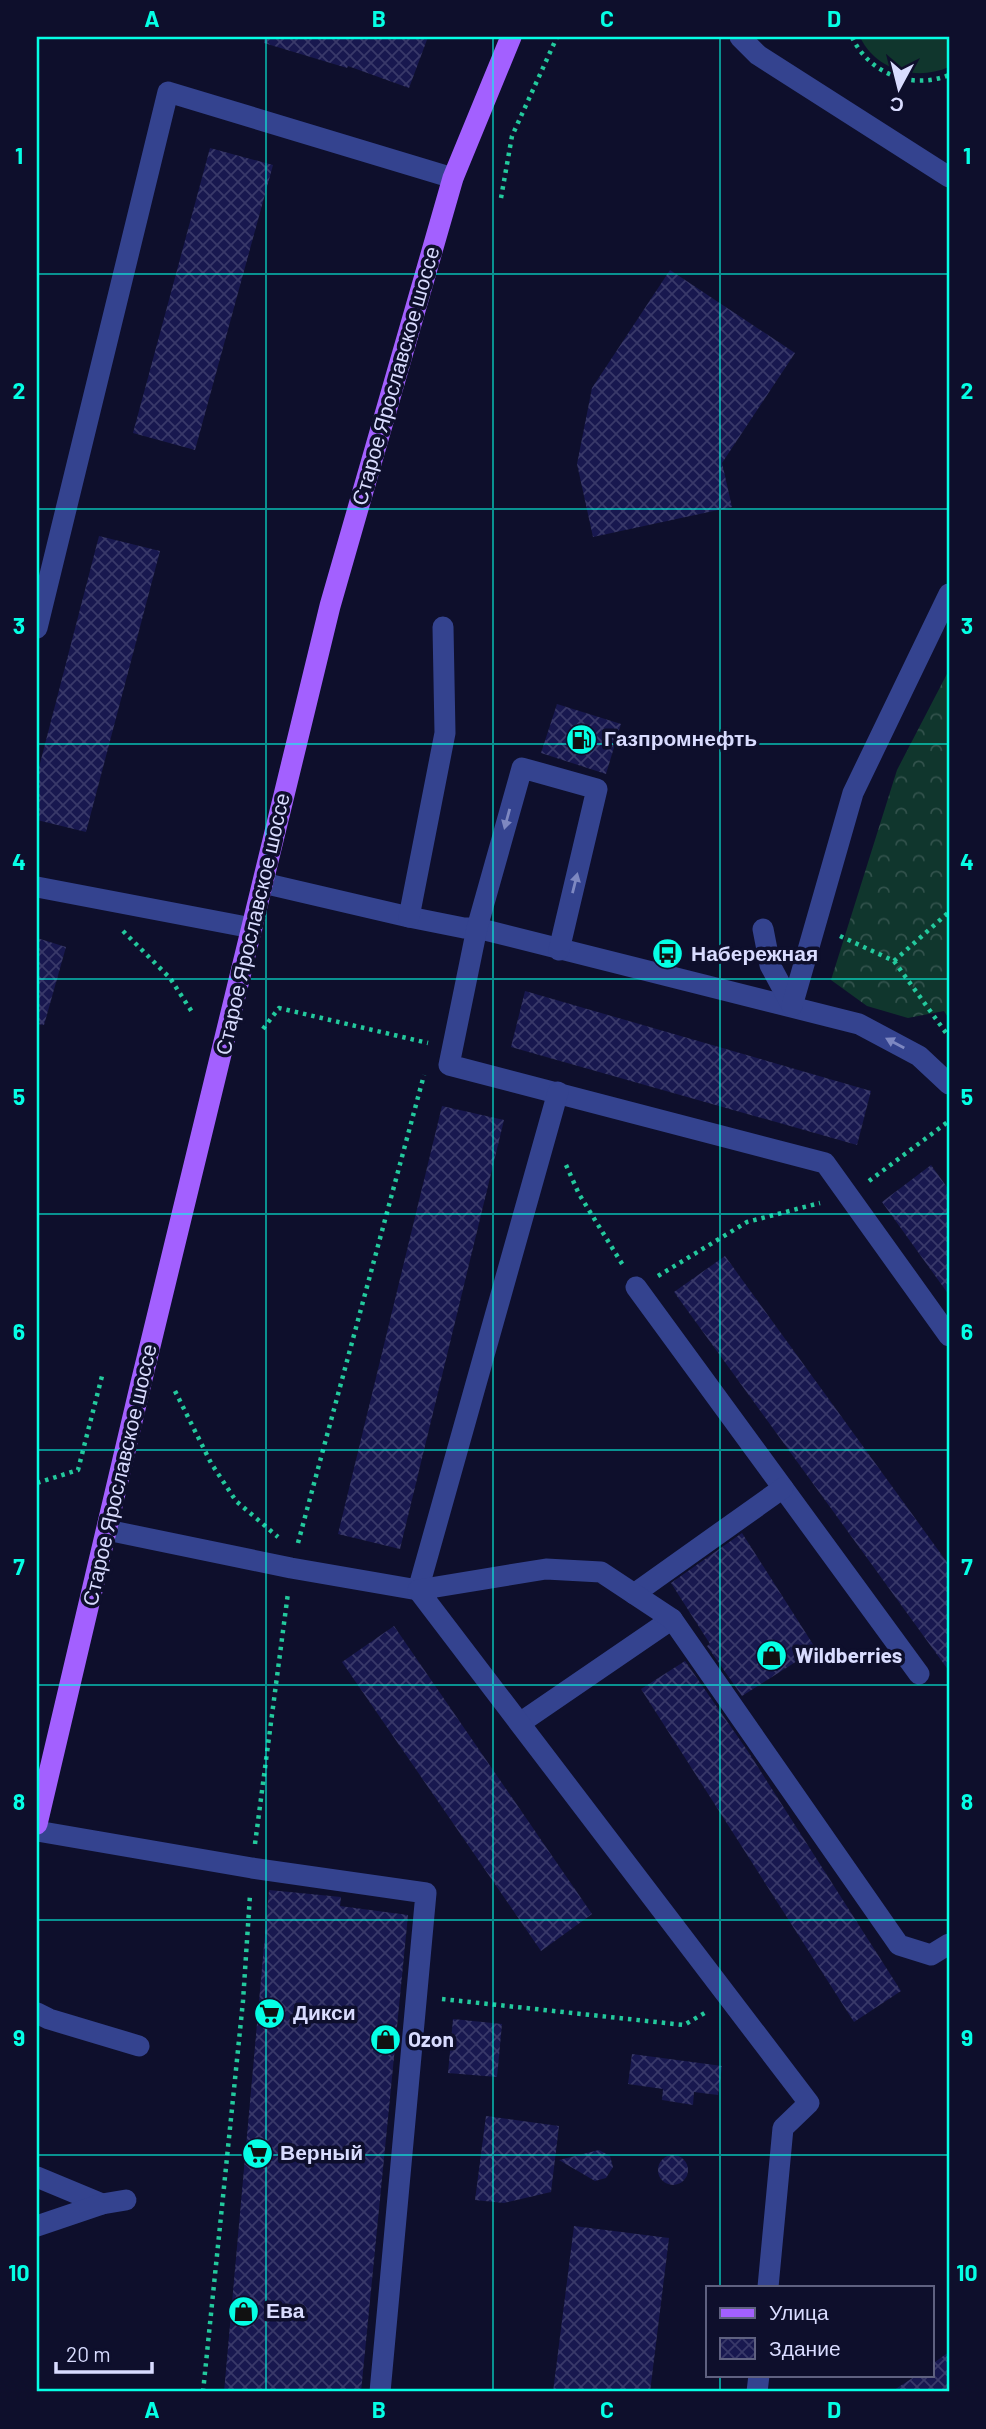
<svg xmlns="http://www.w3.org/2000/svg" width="986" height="2429" font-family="Barlow,sans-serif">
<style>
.forest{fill:url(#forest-crowns)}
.park{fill:#10362d}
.building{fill:url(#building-cross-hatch)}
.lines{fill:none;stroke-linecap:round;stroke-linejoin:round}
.path{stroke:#23c99d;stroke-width:4.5;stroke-dasharray:3.5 5;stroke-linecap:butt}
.minor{stroke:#34438f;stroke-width:21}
.major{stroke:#a360ff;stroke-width:21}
.oneway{fill:#7e88c1}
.grid{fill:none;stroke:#05ffe5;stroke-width:2;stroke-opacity:0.55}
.labels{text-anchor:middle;stroke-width:7;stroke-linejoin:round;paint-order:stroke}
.street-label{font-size:21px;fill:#d9dcff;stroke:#0e0f2c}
.poi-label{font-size:21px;font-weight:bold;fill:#d9dcff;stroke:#0e0f2c;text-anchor:start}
.neatline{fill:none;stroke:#05ffe5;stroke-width:2.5}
.grid-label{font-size:23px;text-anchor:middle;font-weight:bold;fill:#05ffe5}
</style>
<defs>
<pattern id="forest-crowns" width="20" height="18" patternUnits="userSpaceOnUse" patternTransform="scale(1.75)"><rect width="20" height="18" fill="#10362d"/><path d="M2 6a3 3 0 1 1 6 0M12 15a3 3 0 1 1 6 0" fill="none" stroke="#32524c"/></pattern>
<pattern id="building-cross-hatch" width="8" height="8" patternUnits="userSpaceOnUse" patternTransform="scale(1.75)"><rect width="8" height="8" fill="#18184f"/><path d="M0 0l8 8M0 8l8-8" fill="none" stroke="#393969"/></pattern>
</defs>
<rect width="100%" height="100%" fill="#0e0f2c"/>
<path class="forest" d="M949,670V1019L944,1011L908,1018L867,1006L831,980L897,770Z"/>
<path class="park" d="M860,37H949V67C917,81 876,71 860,37Z"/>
<g class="building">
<path d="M265,37H428L409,88L348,66L347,68L264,43Z"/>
<path d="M210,148L273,165L195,450L133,433Z"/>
<path d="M670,270L795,353L722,463L732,507L593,537L577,464L592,388Z"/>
<path d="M99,536L160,551L86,832L37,820V775Z"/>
<path d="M557,704L621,724L606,774L541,753Z"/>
<path d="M37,938L66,947L44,1025L37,1024Z"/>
<path d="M525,991L871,1091L857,1145L511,1047Z"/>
<path d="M442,1106L504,1120L400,1549L338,1534Z"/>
<path d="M931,1165L949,1190V1295L882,1202Z"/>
<path d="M725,1256L949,1565V1671L674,1292Z"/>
<path d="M742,1533L816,1649L742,1696L707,1646L710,1644L671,1583Z"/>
<path d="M394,1626L592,1914L541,1951L342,1662Z"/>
<path d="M685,1661L747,1750L901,1991L854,2022L641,1689Z"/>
<path d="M269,1890L341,1897L340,1906L408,1915L361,2392H224Z"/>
<path d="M453,2019L502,2024L497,2077L448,2073Z"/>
<path d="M632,2054L722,2066L718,2095L694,2092L693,2105L662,2100L663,2089L628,2084Z"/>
<path d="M486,2116L559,2126L551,2192L504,2203L475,2200Z"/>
<path d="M599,2150L610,2156L613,2167L606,2178L595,2181L559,2160Z"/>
<circle cx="673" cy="2170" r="15"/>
<path d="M574,2226L669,2238L650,2392H553Z"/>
<path d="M949,2352V2392H891L917,2375H932V2364Z"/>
</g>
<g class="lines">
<g class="path">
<path d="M852,37C869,74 912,90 949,75"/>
<path d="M501,198L512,136L557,37"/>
<path d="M123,931L170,978L192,1012"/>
<path d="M840,936L894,961L949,1037"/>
<path d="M894,961L949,912"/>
<path d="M263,1029L279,1008L428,1043"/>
<path d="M566,1165L579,1194L624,1267"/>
<path d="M869,1181L949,1121"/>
<path d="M658,1276L747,1222L820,1203"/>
<path d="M175,1391L211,1463L236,1501L278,1537"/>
<path d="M37,1483L78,1470L102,1376"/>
<path d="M298,1543L424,1075"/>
<path d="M255,1844L288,1593"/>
<path d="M442,1999L684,2025L708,2011"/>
<path d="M203,2392L243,2001L250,1895"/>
</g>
<g class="minor">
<path d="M740,37L758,55L949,177"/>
<path d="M37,628L168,92L453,178"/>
<path d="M263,883L409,917L464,928H477L859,1024L919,1056L949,1084"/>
<path d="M37,887L252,928"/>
<path d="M409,917L445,733L443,627"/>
<path d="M763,929L770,965L792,1006"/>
<path d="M559,950L597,789L522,768L477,928L449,1065L825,1163L949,1336"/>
<path d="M792,1006L853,793L949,594"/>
<path d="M636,1287L919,1674"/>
<path d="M107,1530L291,1568L418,1590L558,1092"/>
<path d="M634,1594L783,1488"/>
<path d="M520,1723L672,1619"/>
<path d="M37,1831L252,1868L426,1893L380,2392"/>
<path d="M37,2013L49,2019L139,2046"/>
<path d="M37,2177L102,2204"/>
<path d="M37,2226L102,2204L126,2200"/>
<path d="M768,2287L783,2128L809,2103L418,1590L546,1569L601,1572L672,1619L899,1945L931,1955L949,1944"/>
<path d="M757,2392L759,2375"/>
</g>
<path class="major" d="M37,1824L141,1383L330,606L453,178L511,37"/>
</g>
<defs><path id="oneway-solid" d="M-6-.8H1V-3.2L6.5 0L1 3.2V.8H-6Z" transform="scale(1.75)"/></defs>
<g class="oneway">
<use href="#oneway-solid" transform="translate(507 819) rotate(105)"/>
<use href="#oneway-solid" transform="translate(575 883) rotate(-76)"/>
<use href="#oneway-solid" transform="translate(895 1043) rotate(-152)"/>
</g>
<path class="grid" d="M266,37V2392M493,37V2392M720,37V2287M37,274H949M37,509H949M37,744H949M37,979H949M37,1214H949M37,1450H949M37,1685H949M37,1920H949M37,2155H949M720,2375V2392"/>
<defs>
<symbol id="fuel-disc" viewBox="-11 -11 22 22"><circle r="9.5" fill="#05ffe5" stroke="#0e0f2c"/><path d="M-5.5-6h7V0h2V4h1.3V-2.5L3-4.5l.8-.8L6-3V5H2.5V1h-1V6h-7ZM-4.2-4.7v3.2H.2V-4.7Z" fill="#111"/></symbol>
<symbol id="bus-disc" viewBox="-11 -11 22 22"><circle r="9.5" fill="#05ffe5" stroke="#0e0f2c"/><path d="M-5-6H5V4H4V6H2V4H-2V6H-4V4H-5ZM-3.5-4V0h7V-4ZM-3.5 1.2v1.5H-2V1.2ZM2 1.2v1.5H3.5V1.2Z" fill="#111"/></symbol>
<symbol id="shop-disc" viewBox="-11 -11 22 22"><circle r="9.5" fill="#05ffe5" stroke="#0e0f2c"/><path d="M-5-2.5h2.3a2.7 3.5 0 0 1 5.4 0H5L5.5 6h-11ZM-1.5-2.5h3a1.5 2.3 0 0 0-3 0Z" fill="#111"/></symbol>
<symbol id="supermarket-disc" viewBox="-11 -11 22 22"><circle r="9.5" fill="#05ffe5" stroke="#0e0f2c"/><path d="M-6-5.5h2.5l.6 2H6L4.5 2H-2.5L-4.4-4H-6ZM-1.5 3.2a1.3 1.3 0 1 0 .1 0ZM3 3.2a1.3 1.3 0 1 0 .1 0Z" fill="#111"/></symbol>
</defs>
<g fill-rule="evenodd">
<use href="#fuel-disc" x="564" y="722" width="35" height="35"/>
<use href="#bus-disc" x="650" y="936" width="35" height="35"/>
<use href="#shop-disc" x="754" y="1638" width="35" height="35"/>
<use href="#supermarket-disc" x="252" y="1996" width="35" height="35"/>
<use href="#shop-disc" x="368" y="2022" width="35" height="35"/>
<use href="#supermarket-disc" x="240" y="2136" width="35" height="35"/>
<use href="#shop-disc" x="226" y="2294" width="35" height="35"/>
</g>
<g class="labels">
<g class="street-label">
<text transform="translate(396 376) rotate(-74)" y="7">Старое Ярославское шоссе</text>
<text transform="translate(253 924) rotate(-77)" y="7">Старое Ярославское шоссе</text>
<text transform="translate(120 1475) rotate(-77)" y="7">Старое Ярославское шоссе</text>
</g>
<g class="poi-label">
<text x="604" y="746">Газпромнефть</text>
<text x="691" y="961">Набережная</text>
<text x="795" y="1663">Wildberries</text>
<text x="293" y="2020">Дикси</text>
<text x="408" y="2047">Ozon</text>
<text x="280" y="2160">Верный</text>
<text x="266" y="2318">Ева</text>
</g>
</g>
<rect width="986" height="2429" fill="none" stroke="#0e0f2c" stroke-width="77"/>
<rect x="706" y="2286" width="228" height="91" fill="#0e0f2c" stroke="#5f6180" stroke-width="2"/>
<rect x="720" y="2308" width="35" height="10" fill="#a360ff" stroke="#5f6180" stroke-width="2"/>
<text x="769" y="2320" font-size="21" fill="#d9dcff">Улица</text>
<rect x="720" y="2338" width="35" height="21" fill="url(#building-cross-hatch)" stroke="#5f6180" stroke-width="2"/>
<text x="769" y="2356" font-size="21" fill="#d9dcff">Здание</text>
<g transform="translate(899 88) rotate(187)" stroke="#0e0f2c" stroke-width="5" paint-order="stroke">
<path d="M0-5L12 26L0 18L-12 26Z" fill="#d9dcff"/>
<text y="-10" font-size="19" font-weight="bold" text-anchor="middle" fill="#d9dcff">С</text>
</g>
<path d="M56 2362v10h96v-10" fill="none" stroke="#d9dcff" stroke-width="3.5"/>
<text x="66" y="2362" font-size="21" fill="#d9dcff" stroke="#0e0f2c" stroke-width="5" paint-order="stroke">20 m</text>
<rect x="38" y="38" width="910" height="2352" class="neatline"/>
<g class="grid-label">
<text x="152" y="27">A</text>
<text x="379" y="27">B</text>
<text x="607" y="27">C</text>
<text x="834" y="27">D</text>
<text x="19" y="164">1</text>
<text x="967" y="164">1</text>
<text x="19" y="399">2</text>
<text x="967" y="399">2</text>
<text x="19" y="634">3</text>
<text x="967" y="634">3</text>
<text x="19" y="870">4</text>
<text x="967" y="870">4</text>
<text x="19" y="1105">5</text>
<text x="967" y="1105">5</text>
<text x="19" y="1340">6</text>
<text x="967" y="1340">6</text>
<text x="19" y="1575">7</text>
<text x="967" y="1575">7</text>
<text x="19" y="1810">8</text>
<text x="967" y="1810">8</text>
<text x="19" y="2046">9</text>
<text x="967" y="2046">9</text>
<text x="19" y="2281">10</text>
<text x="967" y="2281">10</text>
<text x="152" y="2418">A</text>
<text x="379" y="2418">B</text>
<text x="607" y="2418">C</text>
<text x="834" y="2418">D</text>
</g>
</svg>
